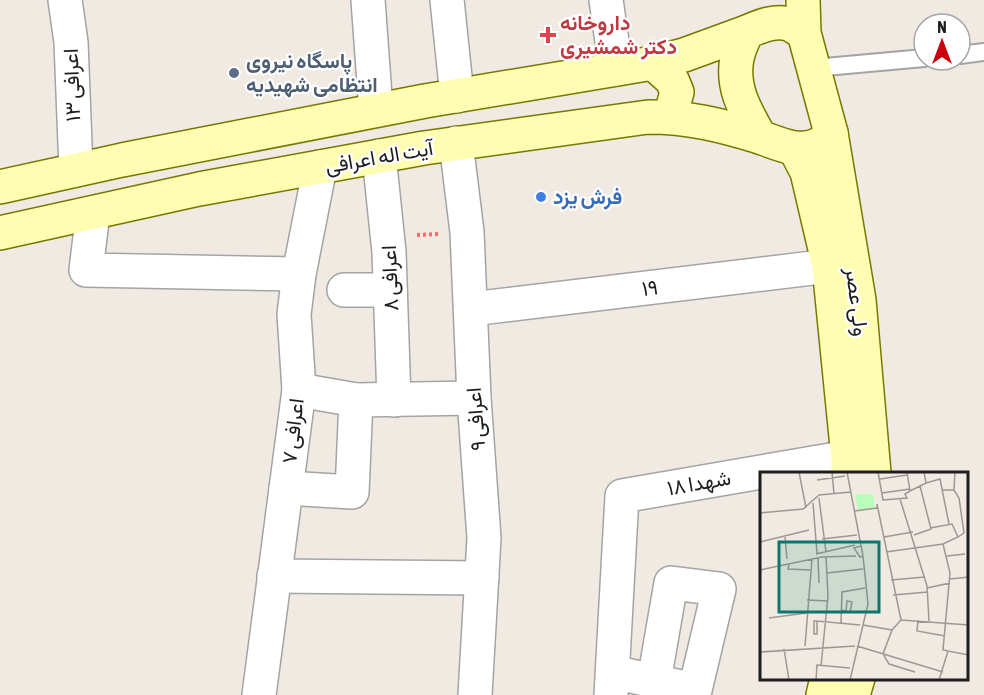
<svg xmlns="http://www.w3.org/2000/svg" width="984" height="695" font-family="'Asap Condensed',Vazirmatn,sans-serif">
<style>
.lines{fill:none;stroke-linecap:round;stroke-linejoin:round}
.lane-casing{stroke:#a4a4a4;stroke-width:20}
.street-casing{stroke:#a4a4a4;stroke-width:36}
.secondary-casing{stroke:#757900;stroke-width:36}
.path{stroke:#ff6864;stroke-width:4;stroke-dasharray:3 3;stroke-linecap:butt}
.lane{stroke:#fff;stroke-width:16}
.street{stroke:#fff;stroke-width:33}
.secondary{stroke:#fffdb1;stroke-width:33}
.health-dot{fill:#e0444e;stroke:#fff;stroke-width:2}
.service-dot{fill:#5c6f8a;stroke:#fff;stroke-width:2}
.shop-dot{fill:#3f7fe0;stroke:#fff;stroke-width:2}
.labels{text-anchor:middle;stroke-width:4.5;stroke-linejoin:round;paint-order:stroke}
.health-label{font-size:21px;font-weight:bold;fill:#be3a42;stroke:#fff;text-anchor:start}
.service-label{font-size:21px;font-weight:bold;fill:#4e5e75;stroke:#fff;text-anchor:start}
.street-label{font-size:21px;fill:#1d1d1d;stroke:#fff}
.shop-label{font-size:21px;font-weight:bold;fill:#366cbe;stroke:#fff;text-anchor:start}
.inset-road{fill:none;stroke:#9c9893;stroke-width:1.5}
.view{fill:#0f766e;fill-opacity:0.15;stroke:#0f766e;stroke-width:3}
.inset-edge{fill:none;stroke:#1d1d1d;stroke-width:3}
</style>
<rect width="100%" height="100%" fill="#f0eae2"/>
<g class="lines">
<defs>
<g id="lane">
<path d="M960,55L984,52"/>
<path d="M814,68L924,58"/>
</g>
<g id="street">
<path d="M65,0L71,42L76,170"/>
<path d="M368,0L376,110"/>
<path d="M447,0L457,96"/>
<path d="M606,0L616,69"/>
<path d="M456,143L467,232L474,398L484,538L475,695"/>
<path d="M379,156L389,252L394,400"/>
<path d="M93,213L86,270L299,274"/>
<path d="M344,290H390"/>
<path d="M471,309L829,266"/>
<path d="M299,390L356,400L474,398"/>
<path d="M286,488L352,492L356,400"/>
<path d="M274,576L482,578"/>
<path d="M613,672L695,690L719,589L671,583L654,681"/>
<path d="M259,695L299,390L294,314L299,274L320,167"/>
<path d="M611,695L622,496L848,457"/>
</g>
<g id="secondary">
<path d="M803,0L804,33L831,133C828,136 824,141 821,143C802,155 779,144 760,137C746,112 731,88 737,58C739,49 743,40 747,32C760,26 777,19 791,25C795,27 800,31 804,33"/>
<path d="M653,63L672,80L677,92L670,117"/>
<path d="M831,133L859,300L874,473"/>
<path d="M795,149L807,172L829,266L848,457V473"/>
<path d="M0,187L122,160L425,101L653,63L684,55L747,32"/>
<path d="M0,233L199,189L424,148L648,117C689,117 721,125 760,137"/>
<path d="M823,695L827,678"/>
<path d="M853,695L858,678"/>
</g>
</defs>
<use href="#lane" class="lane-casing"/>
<use href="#street" class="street-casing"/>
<use href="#secondary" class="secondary-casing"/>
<path class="path" d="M417,235L439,234"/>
<use href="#lane" class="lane"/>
<use href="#street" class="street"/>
<use href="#secondary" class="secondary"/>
</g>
<path class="health-dot" d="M545 26h6v6h6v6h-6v6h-6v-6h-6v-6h6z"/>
<circle class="service-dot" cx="234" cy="73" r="6"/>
<circle class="shop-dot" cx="541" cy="197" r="6"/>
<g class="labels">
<g class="health-label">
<text x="560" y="30">داروخانه<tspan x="560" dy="24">دکتر شمشیری</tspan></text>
</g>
<g class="service-label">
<text x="246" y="68">پاسگاه نیروی<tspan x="246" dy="24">انتظامی شهیدیه</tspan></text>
</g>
<g class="street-label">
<text transform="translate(72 85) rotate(-92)" y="7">اعرافی ۱۳</text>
<text transform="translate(379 157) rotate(-10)" y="7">آیت اله اعرافی</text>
<text transform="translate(390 278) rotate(-92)" y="7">اعرافی ۸</text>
<text transform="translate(650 288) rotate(-7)" y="7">۱۹</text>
<text transform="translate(857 302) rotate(83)" y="7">ولی عصر</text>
<text transform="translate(476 419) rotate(-94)" y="7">اعرافی ۹</text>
<text transform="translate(293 431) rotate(-83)" y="7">اعرافی ۷</text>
<text transform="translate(699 483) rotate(-10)" y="7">شهدا ۱۸</text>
</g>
<g class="shop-label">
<text x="553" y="204">فرش یزد</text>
</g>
</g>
<g transform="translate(760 472)">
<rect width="208" height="208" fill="#f0eae2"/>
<path d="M95,22H113L115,35L98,38Z" fill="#bafebb"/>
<path class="inset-road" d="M39,0L46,36M72,0L74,22M87,0L103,84L100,85L94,76L101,74M118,0L123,28L147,26L145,22L150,19L147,0M120,7L147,3M57,8L85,4M166,11L180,7L189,52M182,18H194L199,26L204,61L198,65M194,18L195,0M150,19L166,11L164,0M122,21L150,17M59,23L91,20M59,26L66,80M140,27L167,114L169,149M53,31L57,81M117,32L141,148M94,39L117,36V32M0,41L43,37L59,23M154,63L171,57L160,14M25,65L27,87M124,65L153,60M62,67L97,63M0,70L49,58M183,72L190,101L183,178L188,179M126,80L183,72L198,65L192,52L170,56M56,82L95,73M187,84L205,82M58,86L59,111M29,92L28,97L50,98M0,98L62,85L96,84M67,101L103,97M190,107L209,105M131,108L165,105M167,116L190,111M133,123L168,120M47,128L68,129M81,138L90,140L92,130L87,129L86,139M9,146L46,141M158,148L157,159L185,164M57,149H54V162H57V149L100,153M81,151L82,120L105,116M103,153L132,158M45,174L52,87M97,174L183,200M24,177L29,208M0,180L95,174M61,194L68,124L66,85M155,200L129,192L123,182L132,158L141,148L209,153M56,208L57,193L90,196M90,208L108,132L103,84M179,208L188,179L209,183"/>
<path class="view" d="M19,70H119V140H19Z"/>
<rect width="208" height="208" class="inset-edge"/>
</g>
<g transform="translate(942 42)"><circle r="28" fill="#ffffff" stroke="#a5a5a5" stroke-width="1.5"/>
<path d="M0-4.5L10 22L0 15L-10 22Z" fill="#cb000f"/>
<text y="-9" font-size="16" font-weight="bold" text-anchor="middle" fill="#1d1d1d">N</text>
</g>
</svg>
